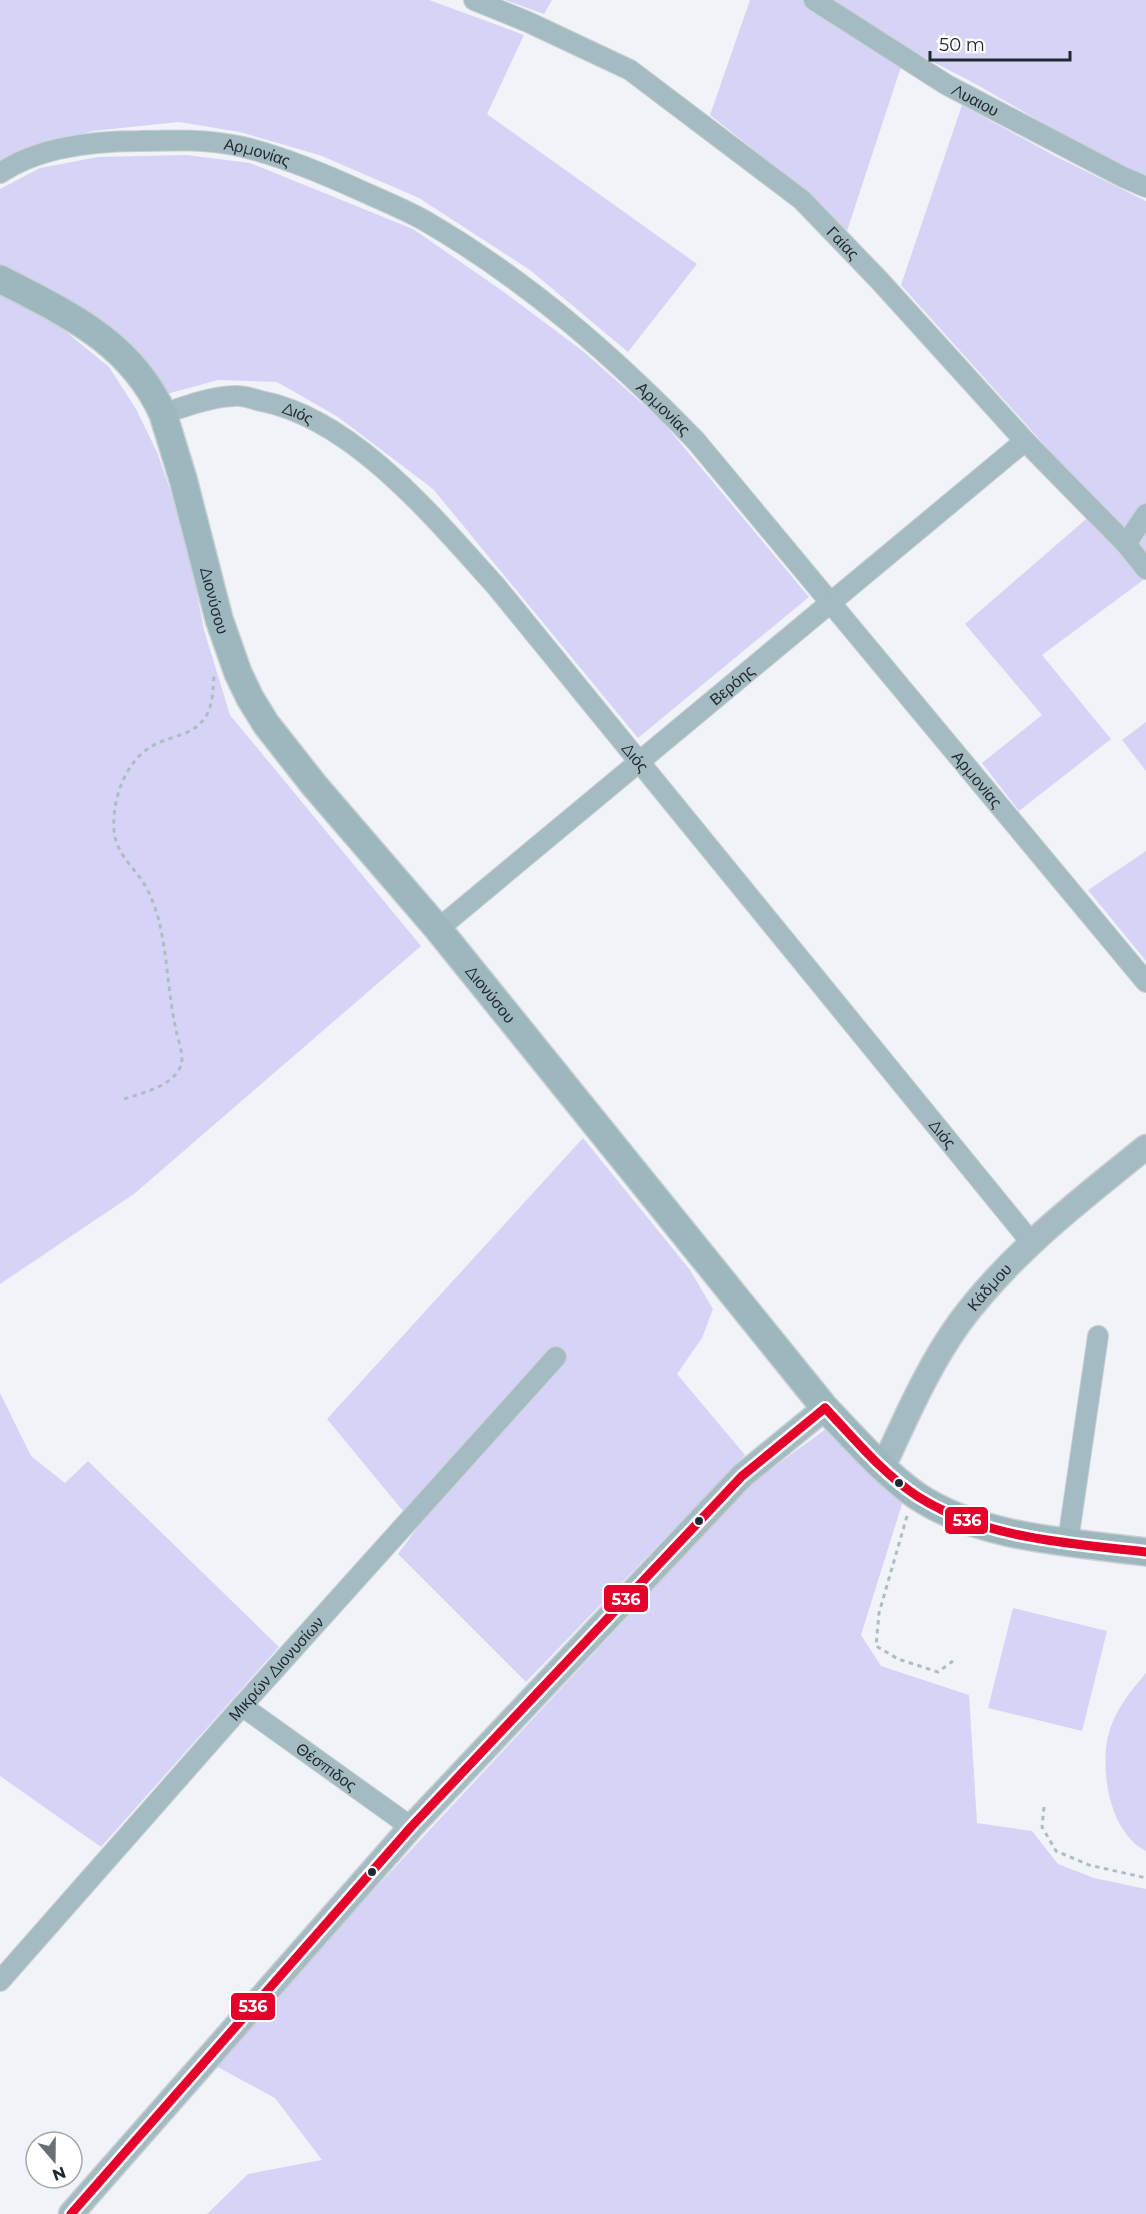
<svg xmlns="http://www.w3.org/2000/svg" width="1146" height="2214" font-family="Montserrat,sans-serif">
<style>
.green{fill:#d5d4f6}
.lines{fill:none;stroke-linecap:round;stroke-linejoin:round}
.minor-casing{stroke:#cbcfd3;stroke-width:22}
.tertiary-casing{stroke:#cbcfd3;stroke-width:27}
.secondary-casing{stroke:#cbcfd3;stroke-width:30}
.path{stroke:#aebdc2;stroke-width:3;stroke-dasharray:4.5 4.5;stroke-linecap:butt}
.minor{stroke:#a5bbc2;stroke-width:20}
.tertiary{stroke:#a5bbc2;stroke-width:24}
.secondary{stroke:#9cb7bd;stroke-width:27}
.bus-1-casing{stroke:#fff;stroke-width:14}
.bus-1{stroke:#e4002b;stroke-width:9}
.bus-dot{fill:#20292f;stroke:#fff;stroke-width:2}
.labels{text-anchor:middle;stroke-width:6;stroke-linejoin:round;paint-order:stroke}
.street-label{font-size:16px;fill:#20292f;stroke:#fff}
.line-badge{stroke:#fff;stroke-width:2}
.badge-label{font-size:16px;text-anchor:middle;font-weight:bold;fill:#fff}
</style>
<rect width="100%" height="100%" fill="#f0f4f8"/>
<g class="green">
<path d="M0,0H429L524,35L487,114L697,264L628,352L530,270L419,198L322,156L240,132L179,122L93,131L16,152L0,160Z"/>
<path d="M505,0H552L544,14Z"/>
<path d="M750,0H1146V180L1129,173L974,83L910,50L899,73L847,231L783,173L710,115Z"/>
<path d="M962,105L1055,156L1146,201V578L1042,655L1111,739L1019,811L982,763L1042,715L965,624L1100,507L901,285Z"/>
<path d="M186,155L250,163L413,229L504,292L584,352L662,421L809,597L638,738L433,489L338,417L277,382L218,380L163,395L146,360L124,337L0,268V189L40,168L98,157Z"/>
<path d="M0,292L47,316L109,367L136,409L157,452L186,535L204,630L230,715L421,946L134,1194L0,1284Z"/>
<path d="M1146,722V771L1122,740Z"/>
<path d="M1146,851V961L1088,890Z"/>
<path d="M583,1138L690,1270L713,1309L702,1338L677,1374L745,1455L526,1682L398,1554L417,1528L327,1419Z"/>
<path d="M0,1393L31,1456L65,1483L88,1461L279,1647L101,1847L0,1776Z"/>
<path d="M830,1426L903,1501L861,1635L881,1666L969,1695L977,1823L1032,1831L1058,1864L1094,1878L1146,1889V2214H207L248,2174L322,2160L275,2098L212,2064L753,1482Z"/>
<path d="M1013,1608L1107,1631L1082,1731L988,1708Z"/>
<path d="M1146,1673V1851C1110,1833 1100,1773 1108,1736C1114,1711 1130,1692 1146,1673Z"/>
</g>
<g class="lines">
<defs>
<g id="minor">
<path id="s1" d="M474,0L528,22L630,70L802,200L879,280L1025,441L1126,544L1146,569"/>
<path id="s2" d="M814,0L947,85L1123,177L1146,187"/>
<path id="s3" d="M0,173C39,147 93,141 139,141C174,140 209,139 243,147C285,157 327,175 366,193C386,202 408,211 427,222C528,281 615,357 696,441L1146,982"/>
<path id="s4" d="M163,414C186,406 210,397 234,396C243,395 253,399 261,401C354,419 434,518 495,585L1031,1242"/>
<path d="M1126,544L1146,514"/>
<path id="s5" d="M438,929L1025,441"/>
<path d="M1068,1541L1098,1336"/>
<path id="s6" d="M242,1706L411,1827"/>
<path id="s7" d="M0,1981L242,1706L556,1357"/>
</g>
<g id="tertiary">
<path id="s8" d="M883,1467C906,1418 928,1366 960,1322C1011,1253 1079,1201 1146,1147"/>
<path d="M71,2214L411,1827L742,1476L825,1408"/>
</g>
<g id="secondary">
<path id="s9" d="M0,279C67,314 130,341 163,414L183,479L219,619L238,673L250,698L266,724L314,785L438,929L825,1408C854,1438 883,1472 917,1496C982,1539 1071,1542 1146,1552"/>
</g>
</defs>
<use href="#minor" class="minor-casing"/>
<use href="#tertiary" class="tertiary-casing"/>
<use href="#secondary" class="secondary-casing"/>
<g class="path">
<path d="M124,1099C142,1093 174,1086 181,1065C184,1056 179,1043 177,1034C168,997 168,958 159,921C156,910 152,898 146,887C134,866 115,854 114,829C112,798 126,761 152,746C169,736 192,736 204,719C213,708 213,688 214,675"/>
<path d="M907,1516L879,1613L876,1646L898,1659L938,1672L953,1661"/>
<path d="M1044,1807L1042,1827L1056,1851L1089,1865L1146,1878"/>
</g>
<use href="#minor" class="minor"/>
<use href="#tertiary" class="tertiary"/>
<use href="#secondary" class="secondary"/>
<defs>
<g id="bus-1">
<path d="M825,1408C854,1438 882,1473 917,1496C984,1539 1069,1543 1146,1552"/>
<path d="M71,2214L411,1827L742,1476L825,1408"/>
</g>
</defs>
<use href="#bus-1" class="bus-1-casing"/>
<use href="#bus-1" class="bus-1"/>
</g>
<g class="bus-dot">
<circle cx="899" cy="1483" r="5"/>
<circle cx="699" cy="1521" r="5"/>
<circle cx="372" cy="1872" r="5"/>
</g>
<g class="labels">
<g class="street-label">
<text dy="6" stroke="none"><textPath href="#s2" startOffset="190">Λυαιου</textPath></text>
<text dy="6" stroke="none"><textPath href="#s3" startOffset="264">Αρμονίας</textPath></text>
<text dy="6" stroke="none"><textPath href="#s1" startOffset="446">Γαίας</textPath></text>
<text dy="6" stroke="none"><textPath href="#s3" startOffset="750">Αρμονίας</textPath></text>
<text dy="6" stroke="none"><textPath href="#s4" startOffset="140">Διός</textPath></text>
<text dy="6" stroke="none"><textPath href="#s9" startOffset="410">Διονύσου</textPath></text>
<text dy="6" stroke="none"><textPath href="#s5" startOffset="382">Βερόης</textPath></text>
<text dy="6" stroke="none"><textPath href="#s4" startOffset="626">Διός</textPath></text>
<text dy="6" stroke="none"><textPath href="#s3" startOffset="1236">Αρμονίας</textPath></text>
<text dy="6" stroke="none"><textPath href="#s9" startOffset="896">Διονύσου</textPath></text>
<text dy="6" stroke="none"><textPath href="#s4" startOffset="1112">Διός</textPath></text>
<text dy="6" stroke="none"><textPath href="#s8" startOffset="210">Κάδμου</textPath></text>
<text dy="6" stroke="none"><textPath href="#s7" startOffset="417">Μικρών Διονυσίων</textPath></text>
<text dy="6" stroke="none"><textPath href="#s6" startOffset="104">Θέσπιδος</textPath></text>
</g>
</g>
<g class="line-badge">
<rect x="944" y="1506" width="45" height="29" rx="6" fill="#e4002b"/>
<rect x="603" y="1584" width="46" height="29" rx="6" fill="#e4002b"/>
<rect x="230" y="1992" width="46" height="29" rx="6" fill="#e4002b"/>
</g>
<g class="badge-label">
<text x="967" y="1526">536</text>
<text x="626" y="1605">536</text>
<text x="253" y="2012">536</text>
</g>
<g transform="translate(54 2160) rotate(160)"><circle r="28" fill="#ffffff" stroke="#a6a9ac" stroke-width="1.5"/>
<path d="M0-4.5L10 22L0 15L-10 22Z" fill="#697075"/>
<text y="-9" font-size="16" font-weight="bold" text-anchor="middle" fill="#20292f">N</text>
</g>
<path d="M930 51v9h140v-9" fill="none" stroke="#20292f" stroke-width="3"/>
<text x="939" y="51" font-size="18" fill="#20292f" stroke="#ffffff" stroke-width="4.5" paint-order="stroke">50 m</text>
</svg>
